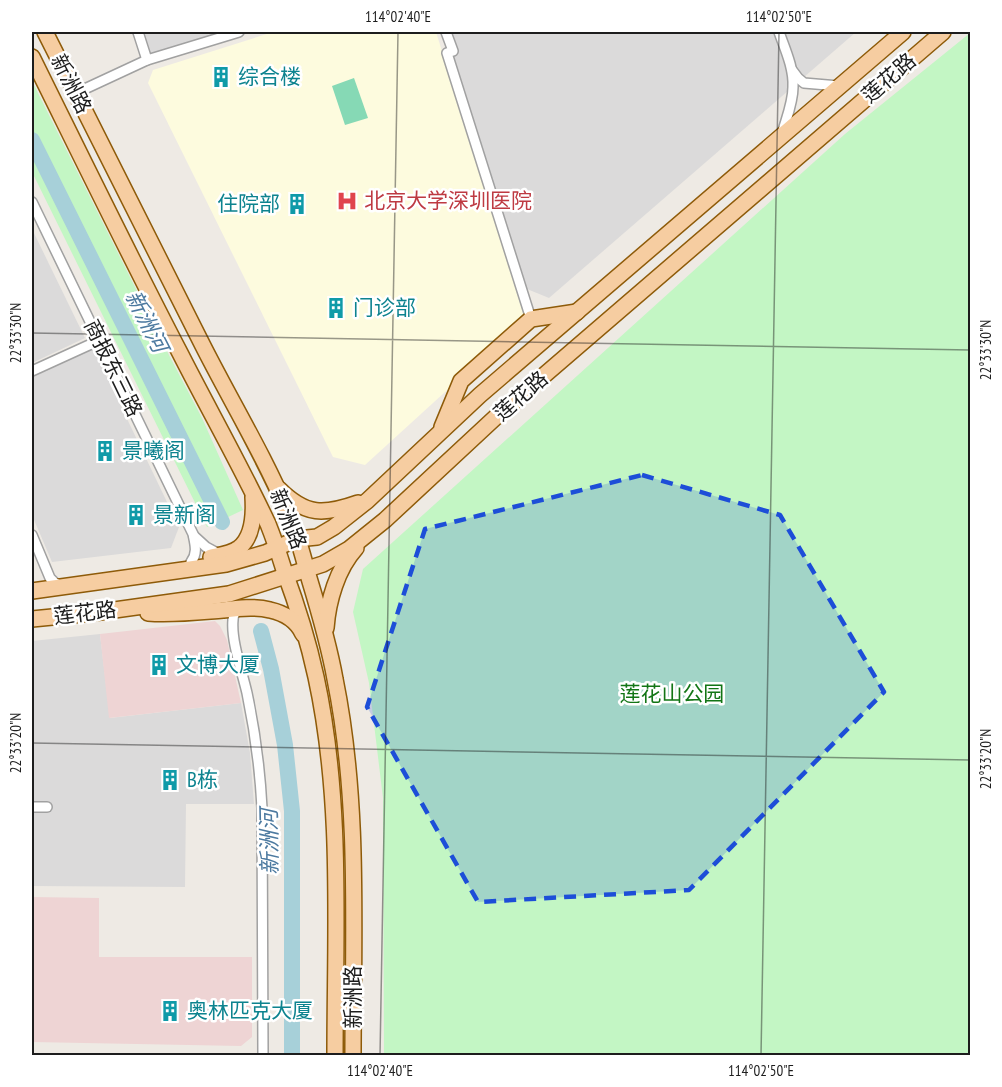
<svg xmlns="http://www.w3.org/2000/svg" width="1002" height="1087" font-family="'PT Sans Narrow','Noto Sans SC',sans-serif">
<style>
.residential{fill:#dbdada}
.commercial{fill:#eed4d4}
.education{fill:#fdfbde}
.park{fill:#c3f6c4}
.pitch{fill:#86d9b5}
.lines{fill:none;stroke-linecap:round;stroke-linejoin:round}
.river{stroke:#a7d0d9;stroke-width:16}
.minor-casing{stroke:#a1a1a1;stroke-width:12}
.primary-casing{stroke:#8e5b09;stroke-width:18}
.minor{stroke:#fff;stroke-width:9}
.primary{stroke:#f6cda1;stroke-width:15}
.marked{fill:#1d4ed8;fill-opacity:0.2;stroke:#1d4ed8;stroke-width:4.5;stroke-dasharray:12 8;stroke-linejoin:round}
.ticks{fill:none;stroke:#1d1d1d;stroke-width:1.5;stroke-opacity:0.45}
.labels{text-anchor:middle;stroke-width:5;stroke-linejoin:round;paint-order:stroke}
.culture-label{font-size:21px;fill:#0d838f;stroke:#fff;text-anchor:start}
.street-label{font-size:21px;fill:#1d1d1d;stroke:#fff}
.health-label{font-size:21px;fill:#be3a42;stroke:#fff;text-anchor:start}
.park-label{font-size:21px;fill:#127515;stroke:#fff}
.water-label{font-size:22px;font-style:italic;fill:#4d7aa0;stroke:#fff}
.neatline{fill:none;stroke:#1d1d1d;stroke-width:2}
.ticks-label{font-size:15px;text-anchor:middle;fill:#1d1d1d}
</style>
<rect width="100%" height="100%" fill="#eeeae4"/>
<g class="residential">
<path d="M131,32H230L145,58Z"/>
<path d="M446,32H856L549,298L527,289Z"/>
<path d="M32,229L85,338L32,363Z"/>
<path d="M93,348L179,527L171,548L52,562L32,515V375Z"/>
<path d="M100,634L110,718L241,703L250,753L254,804H186L185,887L32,886V812H47V802L32,801V641Z"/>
</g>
<g class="commercial">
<path d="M215,621L220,626L227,640L241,703L109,718L100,634Z"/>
<path d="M32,897L99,898V957H252V1037L241,1046L32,1042Z"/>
</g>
<path class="education" d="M273,32H436L525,319L365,465L333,457L148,83L153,70Z"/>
<g class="park">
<path d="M970,33V1055H384L383,798L369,683L353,612L363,569L845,134Z"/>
<path d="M32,81L171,359L202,418L243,510L207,527L32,172Z"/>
</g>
<path class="pitch" d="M354,78L368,118L345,125L332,86Z"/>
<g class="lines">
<g class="river">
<path d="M32,140L222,522"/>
<path d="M261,631L271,669L285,745L292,811V1056"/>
</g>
<defs>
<g id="minor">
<path d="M138,32L147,60"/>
<path d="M446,32L453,51L447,53L531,319"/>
<path d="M779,32C785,49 794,68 793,87C793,103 786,119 782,134"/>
<path d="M792,70L798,78L804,83L839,86"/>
<path d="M76,93L147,60L239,32"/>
<path d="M32,202L193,534C195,544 198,553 191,562"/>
<path d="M32,371L100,340"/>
<path d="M32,535L50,578L55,583L62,586"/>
<path d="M194,536L206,547L219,554"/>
<path d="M240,609C236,612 233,614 233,620C231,641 242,671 247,693C255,731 260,769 262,808L263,1056"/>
<path d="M32,807H47"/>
</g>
<g id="primary">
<path d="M45,32C96,134 148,237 200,340C229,398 264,455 289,515C298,535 303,557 309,578C319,611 329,645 335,679C360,802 353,930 353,1056"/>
<path d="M32,57C81,156 129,255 180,353C209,410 241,466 268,524C274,539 279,554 284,570C297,605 308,640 316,677C343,801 335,930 335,1056"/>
<path d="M442,427L461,381L531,319L577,312"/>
<path d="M279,489C306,516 324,515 358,503"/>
<path d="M211,557C221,555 231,554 239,548C253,537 254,513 253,497"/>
<path d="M32,591L226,564L265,553L297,539L317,537L334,527L367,501L480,395L903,32"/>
<path d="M148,613C173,615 198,612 223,610C238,608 255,606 270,610C284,613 297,621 303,634"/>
<path d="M32,619L93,613L229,594L323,564L349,549L385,520L498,415L943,32"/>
<path d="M326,628C328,601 337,569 356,548"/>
</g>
</defs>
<use href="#minor" class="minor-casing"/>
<use href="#primary" class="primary-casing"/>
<use href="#minor" class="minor"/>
<use href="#primary" class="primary"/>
</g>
<path class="marked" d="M642,475L780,515L884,692L689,890L478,902L367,707L425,529Z"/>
<path class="ticks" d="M32,333L970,350M32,743L970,760M380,1056L398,32M761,1056L779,32"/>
<defs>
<symbol id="building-bare" viewBox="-9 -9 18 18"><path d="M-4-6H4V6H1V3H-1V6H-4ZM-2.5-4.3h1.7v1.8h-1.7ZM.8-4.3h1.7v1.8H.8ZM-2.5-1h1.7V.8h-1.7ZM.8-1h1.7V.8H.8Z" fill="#0f9aa8" stroke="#fff" stroke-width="2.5" paint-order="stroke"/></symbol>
<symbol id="hospital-bare" viewBox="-9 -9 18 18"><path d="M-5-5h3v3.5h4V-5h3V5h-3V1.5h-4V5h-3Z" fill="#e0444e" stroke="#fff" stroke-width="2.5" paint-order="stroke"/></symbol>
</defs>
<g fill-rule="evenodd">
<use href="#building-bare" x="206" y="62" width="30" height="30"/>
<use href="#hospital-bare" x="332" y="186" width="30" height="30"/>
<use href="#building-bare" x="282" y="189" width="30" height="30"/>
<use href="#building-bare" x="321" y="293" width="30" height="30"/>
<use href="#building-bare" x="90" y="436" width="30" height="30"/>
<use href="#building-bare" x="121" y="500" width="30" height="30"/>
<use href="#building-bare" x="144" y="650" width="30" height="30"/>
<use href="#building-bare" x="155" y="765" width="30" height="30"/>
<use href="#building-bare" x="155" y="996" width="30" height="30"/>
</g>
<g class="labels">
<g class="culture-label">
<text x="238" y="84">综合楼</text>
<text x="280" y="211" text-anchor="end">住院部</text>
<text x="353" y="315">门诊部</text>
<text x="122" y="458">景曦阁</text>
<text x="153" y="522">景新阁</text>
<text x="176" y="672">文博大厦</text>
<text x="187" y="787">B栋</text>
<text x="187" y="1018">奥林匹克大厦</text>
</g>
<g class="street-label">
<text transform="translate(889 78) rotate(-41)" y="7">莲花路</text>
<text transform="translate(71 84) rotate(63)" y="7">新洲路</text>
<text transform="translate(113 368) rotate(64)" y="7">商报东三路</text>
<text transform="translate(521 396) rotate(-41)" y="7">莲花路</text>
<text transform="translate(288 519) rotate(68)" y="7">新洲路</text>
<text transform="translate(85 613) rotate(-7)" y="7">莲花路</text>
<text transform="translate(353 997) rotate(-90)" y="7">新洲路</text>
</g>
<g class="health-label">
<text x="364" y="208">北京大学深圳医院</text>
</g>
<g class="park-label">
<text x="672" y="701">莲花山公园</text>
</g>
<g class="water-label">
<text transform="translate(147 321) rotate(63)" y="8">新洲河</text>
<text transform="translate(269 842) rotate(-91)" y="8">新洲河</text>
</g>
</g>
<rect width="1002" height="1087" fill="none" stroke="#ffffff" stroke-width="66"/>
<rect x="33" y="33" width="936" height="1021" class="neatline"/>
<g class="ticks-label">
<text x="398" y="22">114°02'40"E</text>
<text x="779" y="22">114°02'50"E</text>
<text transform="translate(16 333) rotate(-90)" y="5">22°33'30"N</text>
<text transform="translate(986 350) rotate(-90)" y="5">22°33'30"N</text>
<text transform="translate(16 743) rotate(-90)" y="5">22°33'20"N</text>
<text transform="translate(986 759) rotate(-90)" y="5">22°33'20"N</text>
<text x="380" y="1076">114°02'40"E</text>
<text x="761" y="1076">114°02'50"E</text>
</g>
</svg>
